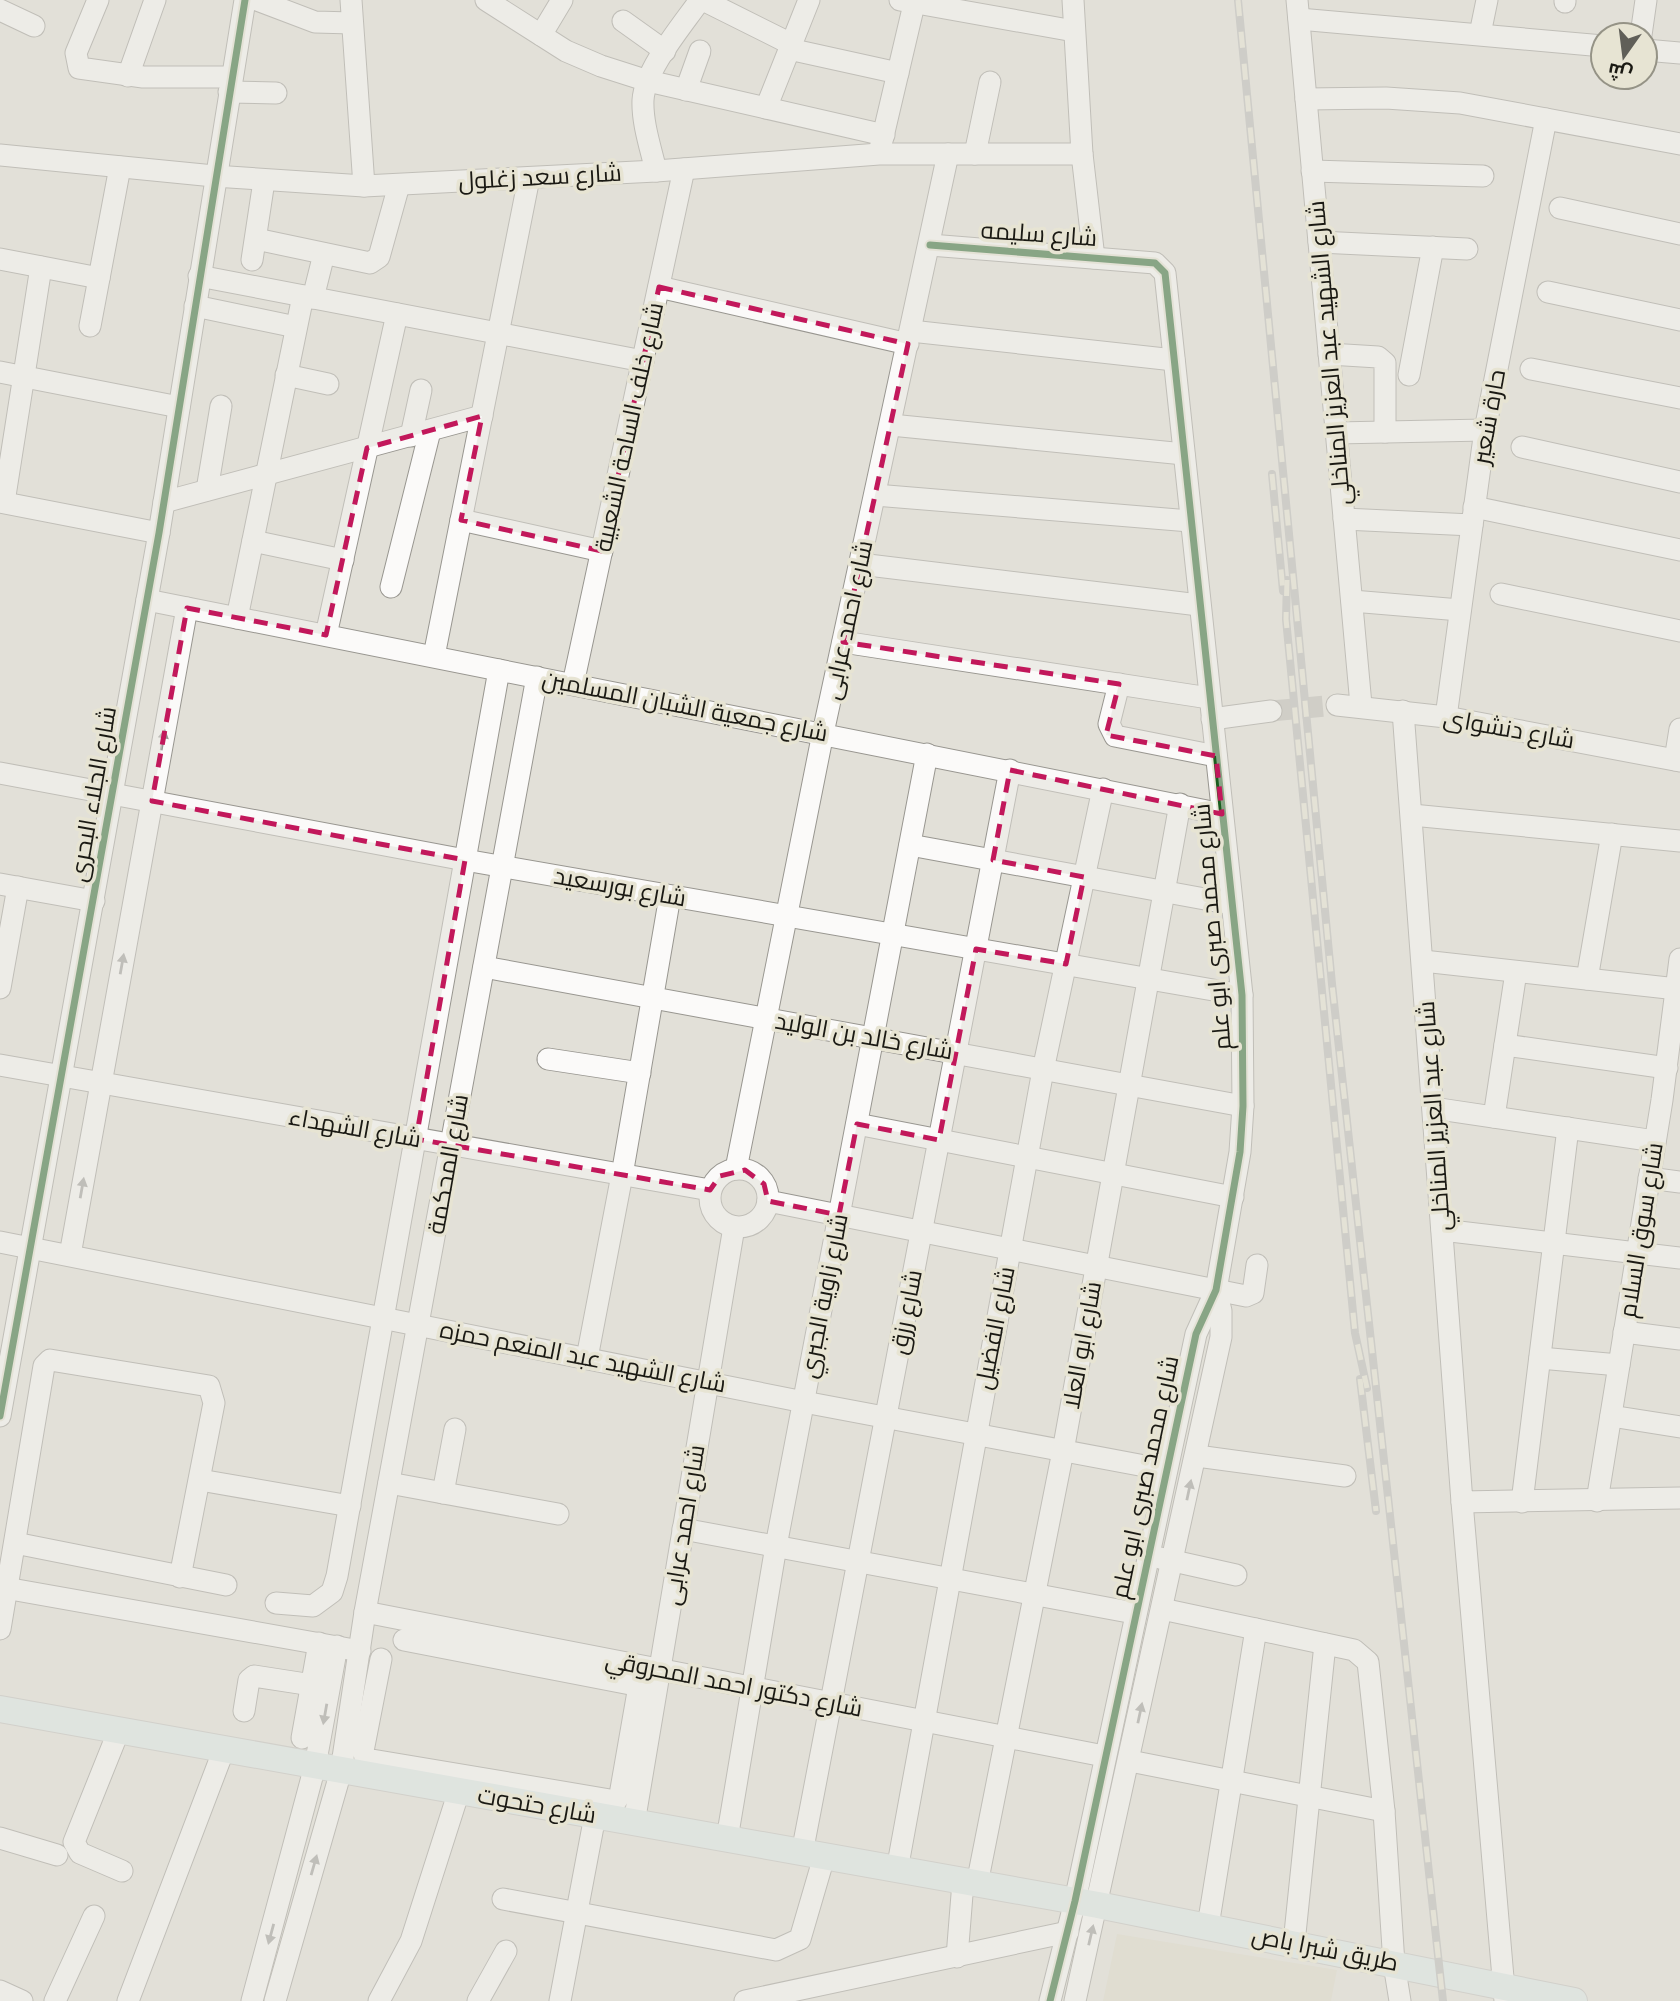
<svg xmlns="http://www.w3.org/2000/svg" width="1680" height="2001" font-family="Overpass,Cairo,sans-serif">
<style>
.built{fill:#ddd9c8}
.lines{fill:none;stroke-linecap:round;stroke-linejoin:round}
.minor-tunnel{stroke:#bab8b1;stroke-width:21;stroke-dasharray:21 10;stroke-linecap:butt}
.minor-casing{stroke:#989690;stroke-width:23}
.major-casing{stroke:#bebdb9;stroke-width:28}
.minor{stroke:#fbfaf9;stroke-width:21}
.major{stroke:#dbe8e7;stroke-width:26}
.rail-casing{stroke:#b6b6b3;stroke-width:8}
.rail{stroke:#e7e4d3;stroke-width:5;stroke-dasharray:16;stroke-linecap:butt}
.cycleway-casing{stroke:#e7e4d3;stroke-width:11}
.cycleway{stroke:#1b5e20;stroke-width:7}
.oneway{fill:#969592}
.marked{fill:none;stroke:#c2185b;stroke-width:5;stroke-dasharray:14 9;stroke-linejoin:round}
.labels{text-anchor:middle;stroke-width:7;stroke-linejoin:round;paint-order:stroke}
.street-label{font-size:24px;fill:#1a1913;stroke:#e7e4d3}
</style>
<rect width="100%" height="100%" fill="#e2e0d8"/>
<path class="built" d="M1117,1934L1337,1970L1331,2001H1103Z"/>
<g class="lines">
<path class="minor-tunnel" d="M1271,711L1337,705"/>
<defs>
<g id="minor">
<path d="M98,0L76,53L79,68L143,77H232"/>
<path d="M257,0L315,22L352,23"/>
<path d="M351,0L364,186"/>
<path d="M486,0L566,51L601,66L648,81L884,135"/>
<path d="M703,0L791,44"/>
<path d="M900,0L1074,31"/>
<path d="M1073,0L1082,154L1094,258"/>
<path d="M1297,0L1361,705"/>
<path d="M1565,2V0"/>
<path d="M0,10L34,26"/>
<path d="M1299,19L1603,46"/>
<path d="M623,21L665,51"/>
<path d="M1480,34L1487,0"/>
<path d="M541,35L562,0"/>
<path d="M1641,35L1646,0"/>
<path d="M789,49L898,73"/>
<path d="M1645,50L1680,53"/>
<path d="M128,76L155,0"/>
<path d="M686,90L700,51"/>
<path d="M229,92L276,93"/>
<path d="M1306,99L1386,98L1460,103L1680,144"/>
<path d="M766,108L809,0"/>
<path d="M880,149L915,0"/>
<path d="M975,154L990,82"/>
<path d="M0,155L214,176L364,186L656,171L879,154H1082"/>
<path d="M656,171C651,149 642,123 643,100C645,69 682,26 700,0"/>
<path d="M1312,171L1483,176"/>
<path d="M1560,208L1680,234"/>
<path d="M256,239L370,263L379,257L399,185"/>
<path d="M1319,242L1467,249"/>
<path d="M930,245L1155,263L1165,273L1242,995L1243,1106L1240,1152L1216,1290L1196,1334L1075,1901L1050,2001"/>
<path d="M0,259L99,278"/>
<path d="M252,260L264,181"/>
<path d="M199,276L643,361"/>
<path d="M659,287L908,344"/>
<path d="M1548,292L1680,320"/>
<path d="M313,298L324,254"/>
<path d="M195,306L296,327"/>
<path d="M90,326L120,167"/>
<path d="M911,331L1174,360"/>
<path d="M1329,354L1378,357L1385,363V432"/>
<path d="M1531,369L1680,398"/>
<path d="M0,372L179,407"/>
<path d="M286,375L328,384"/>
<path d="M1409,375L1433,247"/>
<path d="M891,425L1184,454"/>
<path d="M1336,433L1485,430"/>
<path d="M411,436L421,390"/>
<path d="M1522,447L1680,482"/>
<path d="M207,490L221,406"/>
<path d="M875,495L1190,521"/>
<path d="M0,502L159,533"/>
<path d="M4,502L41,267"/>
<path d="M164,502L482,416"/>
<path d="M1474,507L1680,550"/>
<path d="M1344,519L1472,525"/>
<path d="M461,520L602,551"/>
<path d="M253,541L343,560"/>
<path d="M860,564L1199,605"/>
<path d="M391,587L430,431"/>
<path d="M1501,594L1680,631"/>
<path d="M147,600L1222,814"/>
<path d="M1352,601L1460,610"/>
<path d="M237,618L303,296"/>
<path d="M326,635L397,314"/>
<path d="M843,642L1209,698"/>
<path d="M434,656L529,178"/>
<path d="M573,684L684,169"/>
<path d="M1119,684L1109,724L1115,736L1216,756"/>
<path d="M1337,705L1446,717L1680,761"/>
<path d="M1403,711L1462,1502L1680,1498"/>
<path d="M1446,717L1485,430L1546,119"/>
<path d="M1212,719L1271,711"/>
<path d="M1675,760L1680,729"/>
<path d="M0,773L465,860L1242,995"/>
<path d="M1412,815L1680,841"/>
<path d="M910,845L1232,904"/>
<path d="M0,884L94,901"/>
<path d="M1423,961L1677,989"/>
<path d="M484,967L1243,1106"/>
<path d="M1587,979L1612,834"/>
<path d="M0,988L18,887"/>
<path d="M1505,1045L1667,1068"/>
<path d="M548,1059L640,1073"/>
<path d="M0,1065L710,1190"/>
<path d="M1433,1108L1655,1141"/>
<path d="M1494,1117L1516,972"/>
<path d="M857,1124L1233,1197"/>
<circle cx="739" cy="1198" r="29"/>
<path d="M736,1169L823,733L948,154"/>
<path d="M1649,1178L1680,1182"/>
<path d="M768,1201L1246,1296L1253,1293L1257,1265"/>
<path d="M1442,1230L1680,1258"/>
<path d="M0,1242L804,1402L1166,1470"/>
<path d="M70,1255L187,608"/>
<path d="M1624,1332L1680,1339"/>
<path d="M587,1358L622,1175L670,896"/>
<path d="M1540,1358L1619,1365"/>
<path d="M0,1416L159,533L245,0"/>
<path d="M1611,1416L1680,1427"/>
<path d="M1197,1456L1345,1476"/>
<path d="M200,1480L350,1506"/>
<path d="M389,1483L558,1514"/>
<path d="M443,1493L455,1429"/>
<path d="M1597,1501L1662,1100L1680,959"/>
<path d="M1462,1502L1505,2001"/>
<path d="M1522,1502L1568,1128"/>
<path d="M683,1529L1134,1613"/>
<path d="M15,1543L226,1585"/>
<path d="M1160,1558L1236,1575"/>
<path d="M0,1587L360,1651"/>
<path d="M276,1603L313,1606L332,1592L337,1576L499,670"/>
<path d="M1162,1609L1354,1650L1368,1662L1384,1811L1394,1964L1400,2001"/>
<path d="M365,1612L1104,1756"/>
<path d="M0,1629L44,1366L50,1360L209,1386L214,1403L180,1577"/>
<path d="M404,1640L651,1688"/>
<path d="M381,1659L363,1751L366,1759L616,1801L620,1795L639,1686"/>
<path d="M244,1711L249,1680L254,1676L312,1685"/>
<path d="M119,1730L74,1842L80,1853L122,1871"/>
<path d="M302,1738L319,1643"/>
<path d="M1130,1761L1384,1811"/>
<path d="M634,1823L734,1227"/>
<path d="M0,1838L57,1855"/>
<path d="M727,1839L776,1546L927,754"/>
<path d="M802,1853L1010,770"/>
<path d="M897,1870L1043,1070L1103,789"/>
<path d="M977,1884L1063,1451L1180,804"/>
<path d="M503,1899L776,1950L800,1939L824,1857"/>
<path d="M1208,1926L1256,1629"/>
<path d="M1294,1943L1325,1644"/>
<path d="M957,1957L963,1882"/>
<path d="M0,1991L22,2001"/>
<path d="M55,2001L94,1916"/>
<path d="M128,2001L224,1749"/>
<path d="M252,2001L315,1766L337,1646"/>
<path d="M275,2001L341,1771L365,1612L537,677"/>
<path d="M379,2001L411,1941L459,1791"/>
<path d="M478,2001L506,1951"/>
<path d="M560,2001L595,1816"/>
<path d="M745,2001L1068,1932"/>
<path d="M1075,2001L1221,1337V1311L1216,1290"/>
</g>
<path id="major" d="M0,1709L1098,1905L1574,2001"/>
</defs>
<use href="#minor" class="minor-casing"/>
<use href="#major" class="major-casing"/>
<use href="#minor" class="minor"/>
<use href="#major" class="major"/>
<defs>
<g id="rail">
<path d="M1238,0L1332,984L1443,2001"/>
<path d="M1272,474L1283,591"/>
<path d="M1287,580L1286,619L1355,1333L1367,1388"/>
<path d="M1360,1379L1376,1511"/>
</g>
</defs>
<use href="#rail" class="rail-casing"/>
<use href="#rail" class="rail"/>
<defs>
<g id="cycleway">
<path d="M930,245L1155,263L1165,273L1242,995L1243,1106L1240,1152L1216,1290L1196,1334L1075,1901L1050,2001"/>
<path d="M0,1416L159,533L245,0"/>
</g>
</defs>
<use href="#cycleway" class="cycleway-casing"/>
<use href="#cycleway" class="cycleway"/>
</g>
<defs><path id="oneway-solid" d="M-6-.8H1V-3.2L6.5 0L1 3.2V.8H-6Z" transform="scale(1.75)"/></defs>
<g class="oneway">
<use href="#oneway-solid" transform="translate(163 740) rotate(-80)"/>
<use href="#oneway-solid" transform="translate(122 964) rotate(-80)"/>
<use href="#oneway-solid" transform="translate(82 1188) rotate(-80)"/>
<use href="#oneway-solid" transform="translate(1189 1490) rotate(-78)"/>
<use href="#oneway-solid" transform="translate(1140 1713) rotate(-78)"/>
<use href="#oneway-solid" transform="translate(325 1714) rotate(100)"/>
<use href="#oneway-solid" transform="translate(314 1865) rotate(-74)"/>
<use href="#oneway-solid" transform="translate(271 1934) rotate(105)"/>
<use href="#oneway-solid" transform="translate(1091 1935) rotate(-77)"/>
</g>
<path d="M0 0H1680V2001H0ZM659,287L908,344L843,642L1119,684L1106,735L1216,756L1222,814L1010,770L993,860L1084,877L1066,964L976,949L939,1140L857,1124L839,1215L768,1201L764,1184L745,1170L720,1176L710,1190L416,1139L465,860L152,801L187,608L326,635L367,448L482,416L461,520L602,551Z" fill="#e2e0d8" fill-opacity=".55" fill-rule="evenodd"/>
<path class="marked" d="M659,287L908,344L843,642L1119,684L1106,735L1216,756L1222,814L1010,770L993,860L1084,877L1066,964L976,949L939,1140L857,1124L839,1215L768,1201L764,1184L745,1170L720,1176L710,1190L416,1139L465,860L152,801L187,608L326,635L367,448L482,416L461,520L602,551Z"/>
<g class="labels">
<g class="street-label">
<text transform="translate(540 177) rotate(-3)" y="8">شارع سعد زغلول</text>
<text transform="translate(1039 234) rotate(4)" y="8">شارع سليمه</text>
<text transform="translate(1329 353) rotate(-95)" y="8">شارع الشهيد عبد العزيز المناخلي</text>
<text transform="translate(1489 417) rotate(-80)" y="8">حارة شعير</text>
<text transform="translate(629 427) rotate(-78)" y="8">شارع خلف الساحة الشعبية</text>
<text transform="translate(848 620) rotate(-78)" y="8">شارع احمد عرابى</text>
<text transform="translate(685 706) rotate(11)" y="8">شارع جمعية الشبان المسلمين</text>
<text transform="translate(1509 729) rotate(10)" y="8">شارع دنشواى</text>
<text transform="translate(93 794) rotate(-80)" y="8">شارع الجلاء البحرى</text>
<text transform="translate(620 887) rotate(10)" y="8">شارع بورسعيد</text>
<text transform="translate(1212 927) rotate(-95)" y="8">شارع محمد صبرى ابو علم</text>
<text transform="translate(864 1036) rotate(10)" y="8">شارع خالد بن الوليد</text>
<text transform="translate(1434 1116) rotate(-94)" y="8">شارع عبد العزيز المناخلي</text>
<text transform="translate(355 1128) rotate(10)" y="8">شارع الشهداء</text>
<text transform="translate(448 1164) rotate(-80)" y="8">شارع المحكمة</text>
<text transform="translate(1641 1230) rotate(-81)" y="8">شارع سوق السلام</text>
<text transform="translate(824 1296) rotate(-79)" y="8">شارع زاوية الجبري</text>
<text transform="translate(906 1312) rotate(-79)" y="8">شارع رزق</text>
<text transform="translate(995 1328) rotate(-79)" y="8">شارع الفضيل</text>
<text transform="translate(1082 1345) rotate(-80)" y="8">شارع ابو العلا</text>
<text transform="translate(583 1357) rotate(11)" y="8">شارع الشهيد عبد المنعم حمزه</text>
<text transform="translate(1145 1477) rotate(-78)" y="8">شارع محمد صبرى ابو علم</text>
<text transform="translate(684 1525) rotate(-81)" y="8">شارع احمد عرابى</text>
<text transform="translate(734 1684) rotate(11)" y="8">شارع دكتور احمد المحروقي</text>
<text transform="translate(537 1805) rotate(10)" y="8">شارع حتحوت</text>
<text transform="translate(1325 1949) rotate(11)" y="8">طريق شبرا باص</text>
</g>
</g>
<g transform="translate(1624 56) rotate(194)"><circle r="33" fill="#e7e4d3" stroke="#959386" stroke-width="2"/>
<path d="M0-5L12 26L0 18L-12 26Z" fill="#605f58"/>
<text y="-10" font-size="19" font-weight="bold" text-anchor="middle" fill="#1a1913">ش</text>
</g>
</svg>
